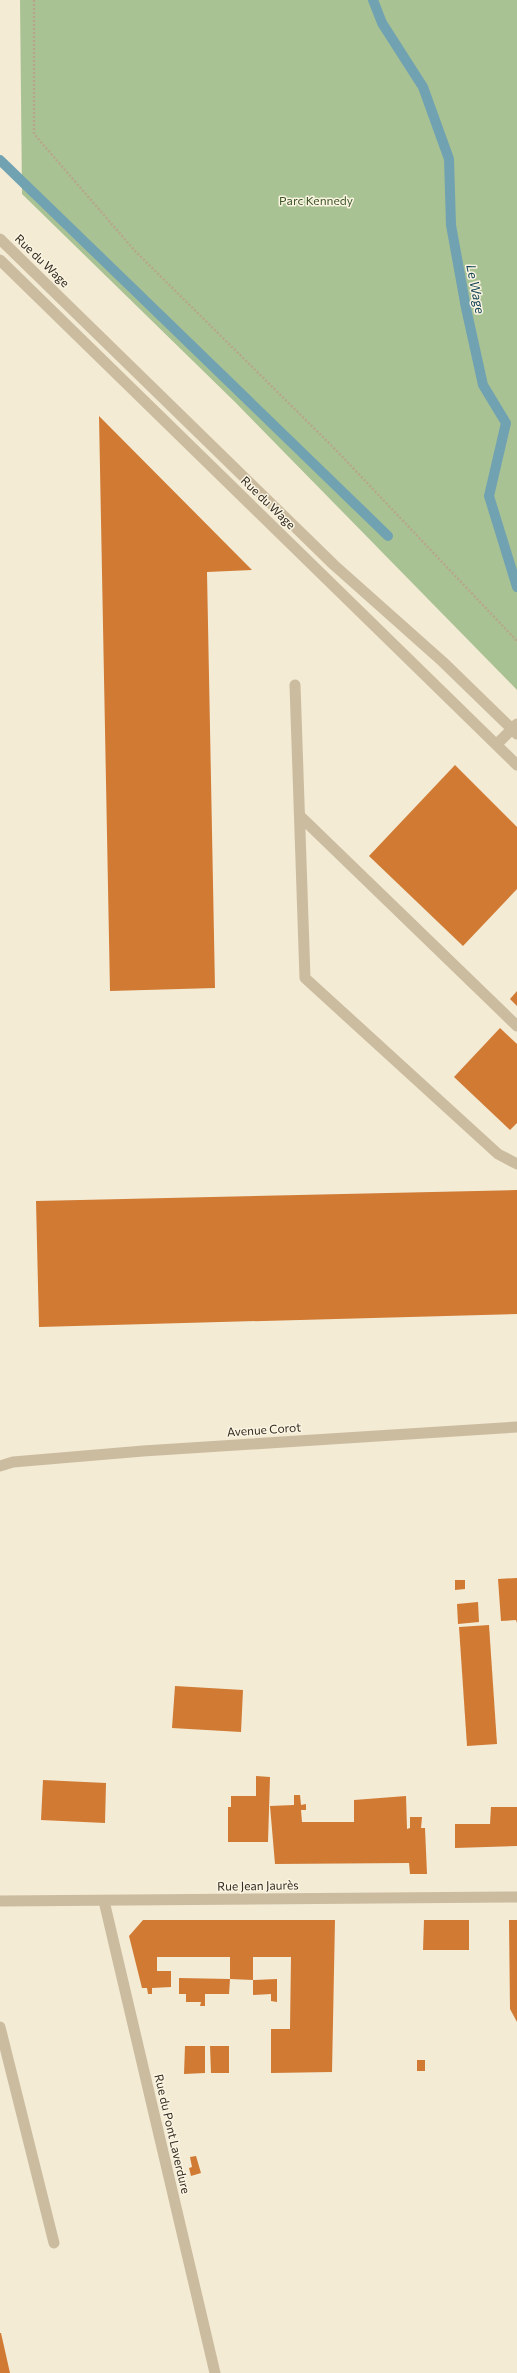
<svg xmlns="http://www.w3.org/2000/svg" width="517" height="2373" font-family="Commissioner,sans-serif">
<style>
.green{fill:#a9c294}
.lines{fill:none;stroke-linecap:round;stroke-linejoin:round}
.stream{stroke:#71a2b2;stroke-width:10}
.building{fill:#d17a34}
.path{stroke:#b7a78a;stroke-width:2.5;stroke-dasharray:2 2;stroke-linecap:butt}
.service{stroke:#cbbca0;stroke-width:11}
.minor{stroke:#cbbca0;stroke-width:11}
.tertiary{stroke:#cbbca0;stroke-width:11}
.labels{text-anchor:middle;stroke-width:3;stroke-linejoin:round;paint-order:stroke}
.park-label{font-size:12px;fill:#3a5426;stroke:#faf4e1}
.street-label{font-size:12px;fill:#342c24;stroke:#faf4e1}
.water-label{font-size:13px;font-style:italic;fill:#164658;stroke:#faf4e1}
</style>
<rect width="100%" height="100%" fill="#f3ebd4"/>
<path class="green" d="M20,0H517V690L236,403L22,194Z"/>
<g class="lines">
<g class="stream">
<path d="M373,0L382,23L423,87L449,159L451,225L466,308L483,385L506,423L489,496L517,587"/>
<path d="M0,160L388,536"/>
</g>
</g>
<g class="building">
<path d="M99,416L252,570L207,572L215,988L110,991Z"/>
<path d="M455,765L517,827V889L463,946L369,856Z"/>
<path d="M517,991V1006L510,999Z"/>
<path d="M500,1028L517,1044V1123L510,1130L454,1077Z"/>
<path d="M517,1190V1314L39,1327L36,1201Z"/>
<path d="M517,1578V1623L516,1620L501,1621L498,1579Z"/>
<path d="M455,1580H465V1589L455,1590Z"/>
<path d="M478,1602L479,1622L458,1624L457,1604Z"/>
<path d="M489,1625L497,1744L467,1746L459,1627Z"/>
<path d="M175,1686L243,1690L241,1732L172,1728Z"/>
<path d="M256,1776L270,1777L268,1842H228V1807H231V1796H256Z"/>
<path d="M43,1780L106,1783L105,1823L41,1820Z"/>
<path d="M294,1795H300L301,1805L306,1804V1810H301L302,1822H354V1800L406,1796L407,1829L410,1828V1817H422L421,1828H425L427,1874H410L409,1863L275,1864L270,1806L294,1805Z"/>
<path d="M491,1807H517V1846L455,1848V1824H490Z"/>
<path d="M143,1920H335L332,2072L271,2073V2029H290L291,1957H253V1980L230,1979V1957H157V1971H171V1987L152,1988V1994H148L147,1988H142L129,1936Z"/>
<path d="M424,1920H469V1950H423Z"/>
<path d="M509,1920H517V2022L510,2009Z"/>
<path d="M179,1978L230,1979L229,1994H205V2006H200L201,2002H186V1994H179Z"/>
<path d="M277,1979V2002L271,2001V1994L253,1995V1980Z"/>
<path d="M185,2046H205V2073L184,2074Z"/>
<path d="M210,2046H229V2073H211Z"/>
<rect x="417" y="2060" width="8" height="11"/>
<path d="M196,2156L201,2173L191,2176L189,2168L192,2167L190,2157Z"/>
<path d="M0,2333H1L10,2373H0Z"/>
</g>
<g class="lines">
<path class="path" d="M34,0V134L135,251L333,447L517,641"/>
<g class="service">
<path d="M295,685L305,978L498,1154L517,1164"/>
<path d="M497,744L517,724"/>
<path d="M300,816L517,1026"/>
<path d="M0,2027L54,2243"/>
</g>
<g class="minor">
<path d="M0,1901L517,1897"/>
<path d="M104,1901L215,2373"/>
</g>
<g class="tertiary">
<path d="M0,239L334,565L443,662L517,734"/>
<path d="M0,260L517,765"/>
<path d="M0,1466L13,1462L143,1451L517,1427"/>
</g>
</g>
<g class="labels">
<g class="park-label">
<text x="316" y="205">Parc Kennedy</text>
</g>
<g class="street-label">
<text transform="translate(42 261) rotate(44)" y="4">Rue du Wage</text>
<text transform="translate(268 503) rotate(44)" y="4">Rue du Wage</text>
<text transform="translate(264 1430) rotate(-4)" y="4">Avenue Corot</text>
<text transform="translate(258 1886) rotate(-1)" y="4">Rue Jean Jaurès</text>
<text transform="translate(172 2134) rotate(77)" y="4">Rue du Pont Laverdure</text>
</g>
<g class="water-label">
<text transform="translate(476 289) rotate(79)" y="5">Le Wage</text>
</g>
</g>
</svg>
